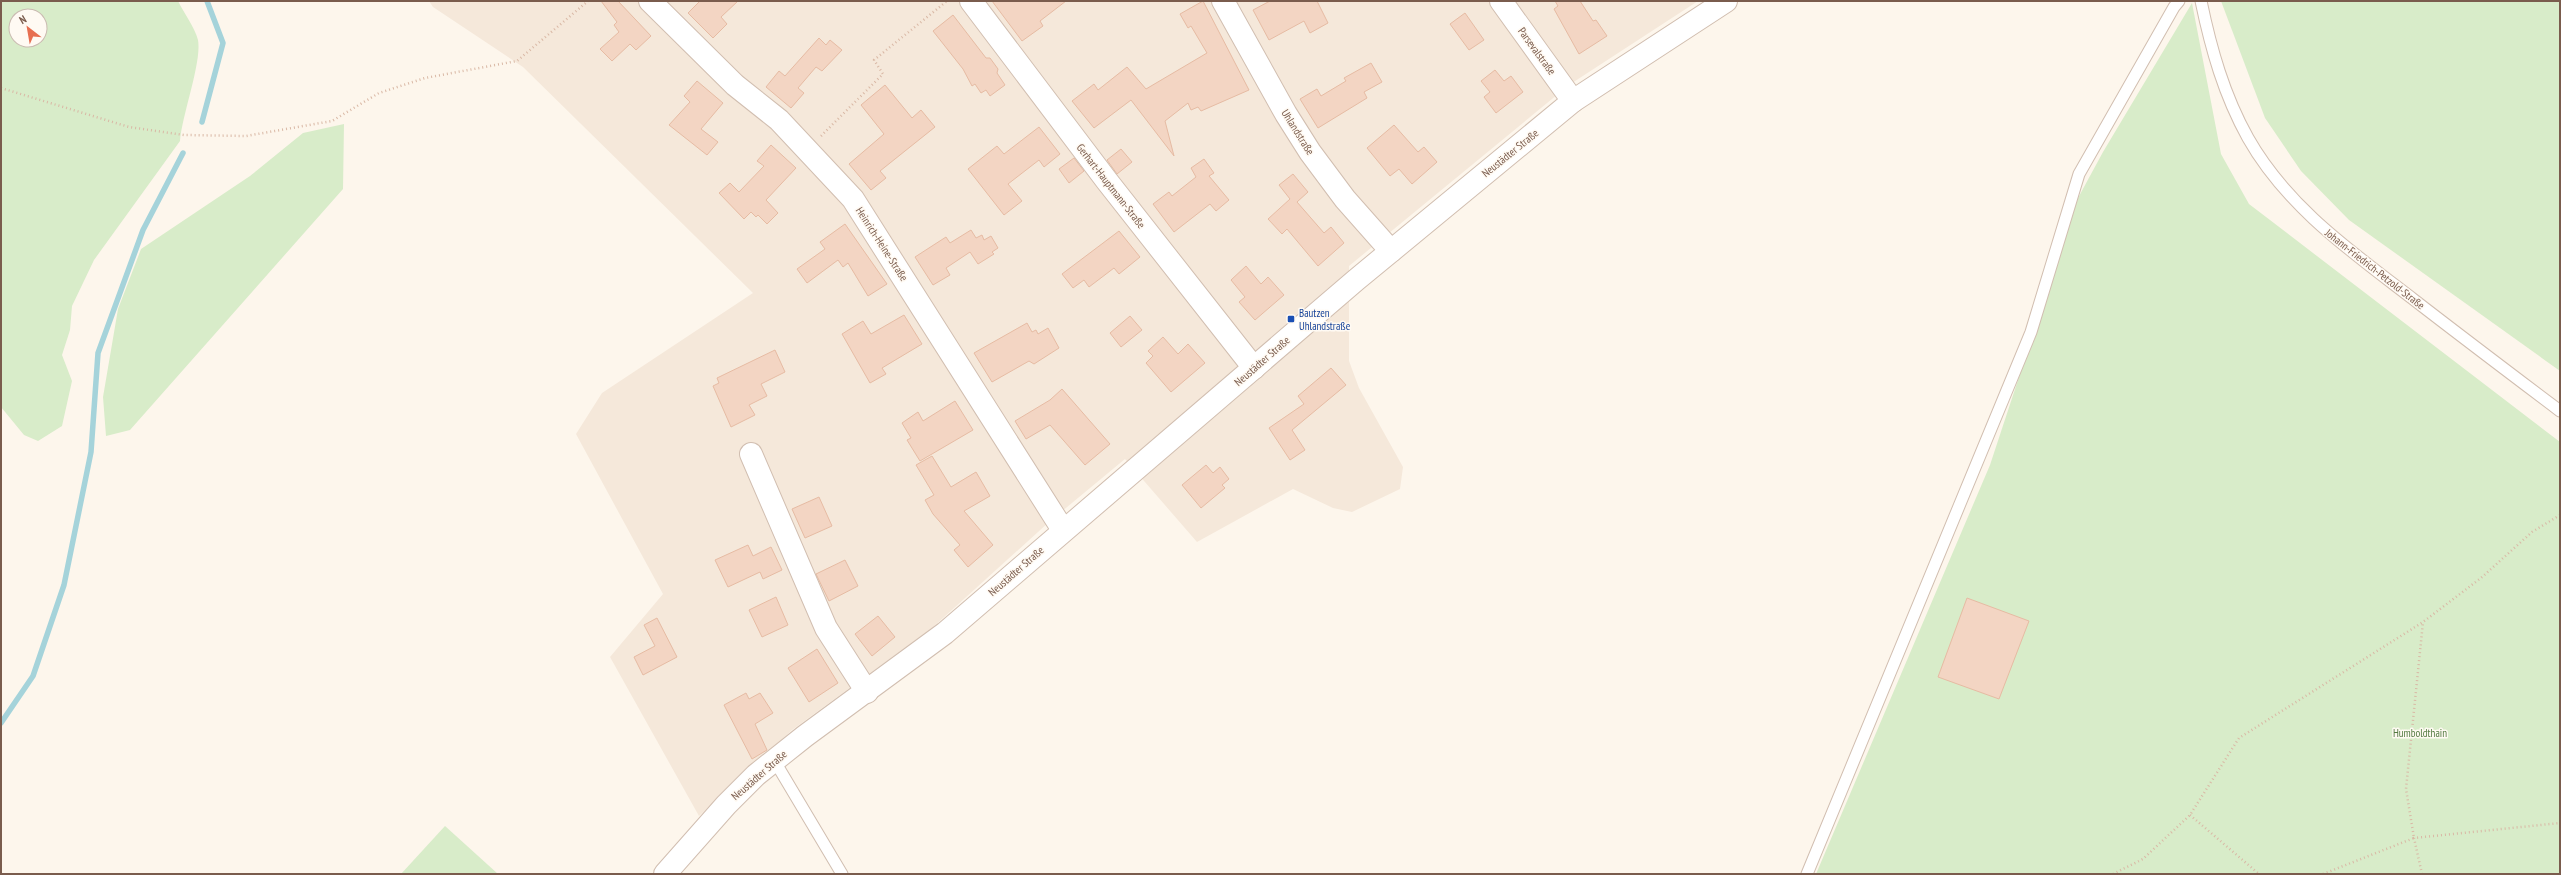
<svg xmlns="http://www.w3.org/2000/svg" width="2561" height="875" font-family="'PT Sans Narrow',sans-serif">
<style>
.residential{fill:#f5e8da}
.green{fill:#d8ecc9;fill-rule:evenodd}
.lines{fill:none;stroke-linecap:round;stroke-linejoin:round}
.stream{stroke:#a5d3da;stroke-width:5.5}
.building{fill:#f3d5c3;stroke:#e6bba3}
.service-casing{stroke:#d1beb0;stroke-width:13}
.minor-casing{stroke:#d1beb0;stroke-width:24}
.tertiary-casing{stroke:#d1beb0;stroke-width:24}
.path{stroke:#d9b8a5;stroke-width:2.5;stroke-dasharray:1 3;stroke-linecap:butt}
.service{stroke:#fff;stroke-width:11}
.minor{stroke:#fff;stroke-width:22}
.tertiary{stroke:#fff;stroke-width:22}
.transit-dot{fill:#1a4fb4;stroke:#fffaf3;stroke-width:1.5}
.labels{text-anchor:middle;stroke-width:3;stroke-linejoin:round;paint-order:stroke}
.street-label{font-size:11px;fill:#7a5c4d;stroke:#fffaf3}
.transit-label{font-size:11px;fill:#164399;stroke:#fffaf3;text-anchor:start}
.park-label{font-size:11px;fill:#537a41;stroke:#fffaf3}
</style>
<rect width="100%" height="100%" fill="#fdf6ec"/>
<path class="residential" d="M429,1H1698L1569,85L1349,266V361L1359,388L1403,467L1400,489L1352,512L1333,508L1293,489L1197,542L1125,459L1049,522L932,628L792,730L699,816L610,657L663,594L576,434L602,393L753,293L523,67L433,7Z"/>
<g class="green">
<path d="M1,1H178C184,13 195,28 198,40C202,62 182,115 180,141L94,260L72,306L70,330L62,355L72,381L62,426L38,441L24,435L1,407ZM16,16H40V40H16Z"/>
<path d="M2221,1H2560V371L2349,220L2301,171L2265,118Z"/>
<path d="M2192,3L2221,154L2249,204L2560,442V874H1816L1990,465L2078,198L2103,152Z"/>
<path d="M344,124L343,189L130,430L106,436L103,397L118,309L141,249L250,176L303,133Z"/>
<path d="M445,826L498,874H401Z"/>
</g>
<g class="lines">
<g class="stream">
<path d="M202,122L223,43L207,1"/>
<path d="M1,723L33,676L64,585L91,452L98,353L143,230L183,153"/>
</g>
</g>
<g class="building">
<path d="M601,1H618L651,36L636,50L630,44L612,61L600,49L619,32L614,25L617,22Z"/>
<path d="M700,1H738L721,17L727,24L713,38L688,13Z"/>
<path d="M992,1H1066L1040,21L1043,26L1022,41Z"/>
<path d="M1203,1L1249,90L1201,111L1198,107L1191,110L1188,103L1165,121L1174,156L1131,100L1094,128L1072,101L1094,84L1098,90L1127,67L1146,89L1207,53L1191,26L1188,28L1180,14Z"/>
<path d="M1270,1H1317L1328,23L1310,33L1304,21L1269,40L1253,10Z"/>
<path d="M1555,1H1580L1593,21L1596,20L1607,36L1579,54L1554,9L1558,6Z"/>
<path d="M1465,13L1484,40L1469,50L1450,24Z"/>
<path d="M953,15L986,58H990L998,69L997,73L1005,85L990,96L986,90L981,93L975,84L972,86L963,69L933,31Z"/>
<path d="M819,38L826,45L830,40L842,50L822,71L816,67L798,88L804,93L791,108L766,87L779,71L785,76Z"/>
<path d="M1371,63L1382,82L1364,92L1367,98L1318,128L1300,99L1317,89L1321,96L1346,81L1344,78Z"/>
<path d="M1495,70L1504,81L1511,76L1523,92L1496,113L1484,97L1490,92L1481,81Z"/>
<path d="M697,81L723,103L701,129L718,142L707,155L669,125L690,102L684,96Z"/>
<path d="M885,85L912,118L921,110L935,127L880,171L886,178L871,190L849,164L884,134L861,105Z"/>
<path d="M1394,125L1418,152L1424,147L1437,162L1412,184L1399,169L1390,176L1367,148Z"/>
<path d="M1039,127L1060,154L1044,167L1039,160L1008,184L1022,201L1004,215L968,169L997,146L1004,154Z"/>
<path d="M771,145L796,168L766,200L778,213L767,224L758,215L756,217L751,212L744,219L719,193L730,183L739,192L764,166L757,161Z"/>
<path d="M1121,149L1132,162L1117,174L1107,160Z"/>
<path d="M1074,158L1084,171L1069,183L1059,169Z"/>
<path d="M1204,159L1214,173L1209,176L1229,200L1216,211L1210,204L1174,232L1153,204L1169,192L1172,196L1196,177L1191,168Z"/>
<path d="M1293,174L1308,192L1297,202L1324,233L1331,227L1344,243L1318,266L1287,229L1282,234L1268,219L1290,199L1279,185Z"/>
<path d="M845,224L887,284L868,296L848,263L843,267L838,260L807,283L797,269L825,249L820,242Z"/>
<path d="M971,230L976,238L982,235L984,240L991,236L998,248L992,252L994,254L978,264L970,252L946,268L950,275L933,285L915,257L946,237L950,243Z"/>
<path d="M1119,231L1140,257L1119,274L1114,268L1089,287L1084,280L1073,288L1062,274Z"/>
<path d="M1246,266L1261,284L1268,277L1284,295L1255,320L1239,302L1245,297L1231,280Z"/>
<path d="M904,315L922,344L882,368L886,374L870,383L842,334L863,321L871,334Z"/>
<path d="M1130,316L1142,330L1121,347L1110,333Z"/>
<path d="M1027,323L1032,332L1036,330L1038,334L1048,328L1059,348L1034,364L1029,361L992,382L974,353Z"/>
<path d="M1163,337L1178,354L1188,344L1205,363L1171,392L1146,363L1153,356L1148,351Z"/>
<path d="M775,350L785,372L761,384L767,396L749,405L755,415L731,427L713,386L719,383L717,378Z"/>
<path d="M1331,368L1346,385L1292,430L1305,450L1290,460L1269,428L1304,404L1298,396Z"/>
<path d="M1062,389L1110,444L1085,465L1050,425L1026,439L1015,421L1050,400Z"/>
<path d="M955,401L973,430L920,461L907,440L911,438L902,423L918,412L923,421Z"/>
<path d="M932,456L951,487L976,472L990,496L964,511L993,545L968,567L954,550L960,545L933,514L925,500L934,495L916,465Z"/>
<path d="M1206,465L1213,473L1220,467L1229,479L1222,485L1225,488L1201,508L1182,485Z"/>
<path d="M819,497L832,526L805,538L792,509Z"/>
<path d="M748,545L753,556L771,547L782,570L763,579L760,572L728,587L715,560Z"/>
<path d="M845,560L858,586L829,601L816,574Z"/>
<path d="M776,597L788,625L762,637L749,610Z"/>
<path d="M1967,598L2029,621L1999,699L1938,677Z"/>
<path d="M878,616L895,637L872,656L855,634Z"/>
<path d="M657,618L677,657L643,675L634,657L655,646L644,625Z"/>
<path d="M817,649L838,683L809,702L788,668Z"/>
<path d="M746,693L749,699L760,693L773,713L755,724L767,750L752,759L724,705Z"/>
</g>
<g class="lines">
<defs>
<g id="service">
<path d="M2201,1C2211,49 2224,95 2248,138C2287,207 2352,252 2413,299C2462,337 2511,374 2560,411"/>
<path d="M774,760L842,874"/>
<path d="M1807,874L2031,332L2079,174L2174,7L2179,1"/>
</g>
<g id="minor">
<path d="M650,1L735,85L779,120L853,199L1063,530"/>
<path d="M971,1L1107,181L1254,368"/>
<path d="M1223,1L1286,114L1310,152L1345,199L1391,251"/>
<path d="M1501,1L1573,101"/>
<path d="M751,454L826,628L867,692"/>
</g>
<path id="tertiary" d="M665,874L726,805L756,775L805,736L945,633L1356,280L1573,101L1726,1"/>
</defs>
<use href="#service" class="service-casing"/>
<use href="#minor" class="minor-casing"/>
<use href="#tertiary" class="tertiary-casing"/>
<g class="path">
<path d="M1,88L129,127L184,135L246,136L332,121L379,93L425,78L517,61L588,1"/>
<path d="M821,136L883,74L874,60L947,1"/>
<path d="M2190,815L2259,874"/>
<path d="M2113,874L2143,859L2190,815L2239,738L2423,622L2481,578L2532,532L2560,515"/>
<path d="M2323,874L2414,838L2406,789L2423,622"/>
<path d="M2422,874L2414,838L2560,823"/>
</g>
<use href="#service" class="service"/>
<use href="#minor" class="minor"/>
<use href="#tertiary" class="tertiary"/>
</g>
<rect class="transit-dot" x="1287" y="315" width="8" height="8" rx="2"/>
<g class="labels">
<g class="street-label">
<text transform="translate(1537 51) rotate(54)" y="4">Parsevalstraße</text>
<text transform="translate(1298 132) rotate(58)" y="4">Uhlandstraße</text>
<text transform="translate(1510 153) rotate(-39)" y="4">Neustädter Straße</text>
<text transform="translate(1111 186) rotate(52)" y="4">Gerhart-Hauptmann-Straße</text>
<text transform="translate(882 244) rotate(57)" y="4">Heinrich-Heine-Straße</text>
<text transform="translate(2375 269) rotate(38)" y="4">Johann-Friedrich-Petzold-Straße</text>
<text transform="translate(1262 361) rotate(-41)" y="4">Neustädter Straße</text>
<text transform="translate(1016 571) rotate(-41)" y="4">Neustädter Straße</text>
<text transform="translate(759 775) rotate(-41)" y="4">Neustädter Straße</text>
</g>
<g class="transit-label">
<text x="1299" y="317">Bautzen<tspan x="1299" dy="13">Uhlandstraße</tspan></text>
</g>
<g class="park-label">
<text x="2420" y="737">Humboldthain</text>
</g>
</g>
<rect width="2561" height="875" fill="none" stroke="#7a5c4d" stroke-width="4"/>
<g transform="translate(28 28) rotate(329)"><circle r="19" fill="#fffaf3" stroke="#cabbb1"/>
<path d="M0-3L7 15L0 10L-7 15Z" fill="#e76f51"/>
<text y="-6" font-size="11" font-weight="bold" text-anchor="middle" fill="#7a5c4d">N</text>
</g>
</svg>
